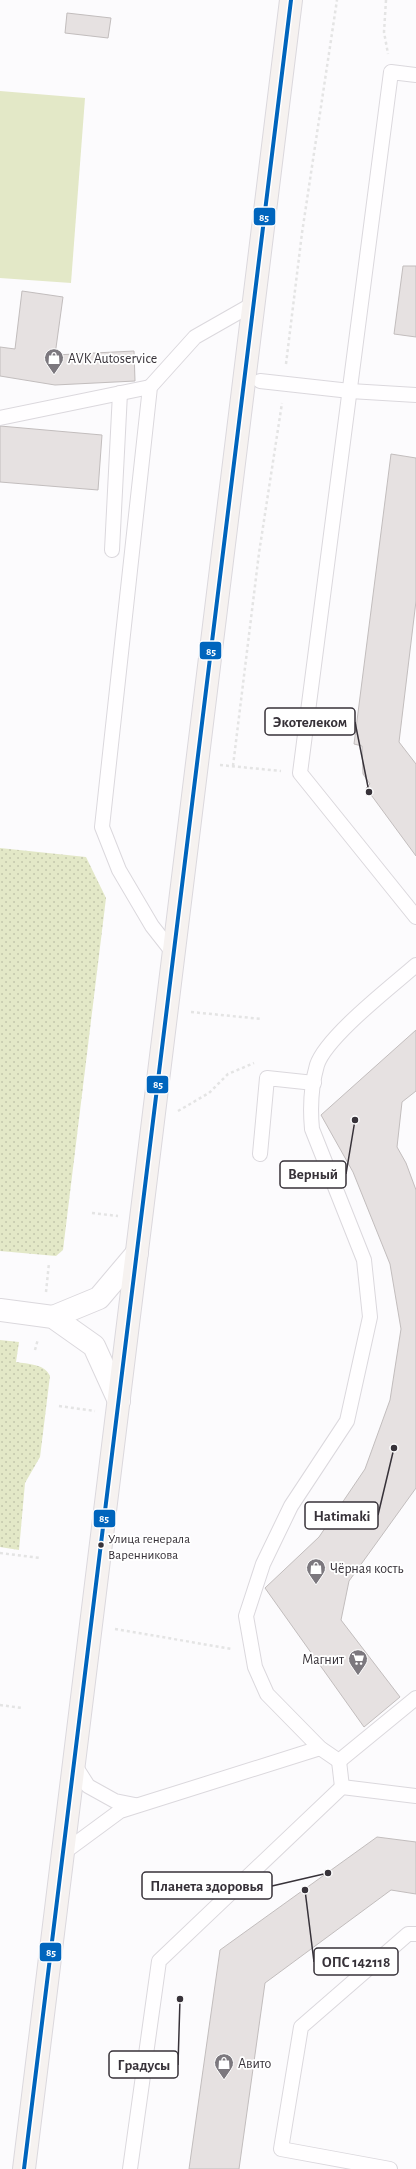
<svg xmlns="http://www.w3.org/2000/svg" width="416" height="2169" font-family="'Alegreya Sans',sans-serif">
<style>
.grass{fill:url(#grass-dots)}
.pitch{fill:#e3e8c7}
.building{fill:#e6e1e1;stroke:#c2bdbd}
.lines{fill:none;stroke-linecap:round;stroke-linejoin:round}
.lane-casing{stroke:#dbd8dd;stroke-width:16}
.street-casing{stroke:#dbd8dd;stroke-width:24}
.secondary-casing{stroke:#dbd8dd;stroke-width:24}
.path{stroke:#e4e4e4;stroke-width:2.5;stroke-dasharray:3 3;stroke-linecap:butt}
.lane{stroke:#fffeff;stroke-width:14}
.street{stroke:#fffeff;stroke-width:22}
.secondary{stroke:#f6f2f0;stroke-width:22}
.bus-1-casing{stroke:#fff;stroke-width:7}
.bus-1{stroke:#0065bd;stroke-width:4}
.bus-dot{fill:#373239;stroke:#fff;stroke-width:1.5}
.labels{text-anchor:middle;stroke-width:3.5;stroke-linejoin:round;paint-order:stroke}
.bus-label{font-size:13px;fill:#373239;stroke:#fff;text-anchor:start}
.poi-label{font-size:14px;fill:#373239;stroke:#fff;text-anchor:start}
.leader{fill:none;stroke:#373239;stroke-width:1.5}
.callout-dot{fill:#373239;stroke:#fff;stroke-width:1.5}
.callout{fill:#fff;stroke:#373239;stroke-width:1.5}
.callout-label{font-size:15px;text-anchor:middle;font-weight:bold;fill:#373239}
.line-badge{stroke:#fff;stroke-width:1.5}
.badge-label{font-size:11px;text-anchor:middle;font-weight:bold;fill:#fff}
</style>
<defs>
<pattern id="grass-dots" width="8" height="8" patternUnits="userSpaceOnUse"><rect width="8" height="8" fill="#e3e8c7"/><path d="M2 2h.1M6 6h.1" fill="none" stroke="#c3c7ac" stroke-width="1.8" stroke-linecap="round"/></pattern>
</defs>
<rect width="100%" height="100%" fill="#fcfbfd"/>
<g class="grass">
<path d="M0,848L86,857L106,898L63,1250L56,1256L0,1251Z"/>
<path d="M0,1340L19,1342L16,1362C28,1364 45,1364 50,1376L40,1457L25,1483L19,1550L0,1547Z"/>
</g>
<path class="pitch" d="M0,91L85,98L71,283L0,278Z"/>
<g class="building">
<path d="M67,13L111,18L108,38L65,33Z"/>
<path d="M403,266H416V337L394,334Z"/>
<path d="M22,291L63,297L55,355L134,351L135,381L55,385L0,376V347L15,349Z"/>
<path d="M0,426L102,435L98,490L0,482Z"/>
<path d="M391,454L416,458V601L399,742L416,764V856L366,788L370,784L363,774L362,746L354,744Z"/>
<path d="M416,1030V1091L402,1102L397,1147L406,1163L416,1190V1488L349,1581L341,1620L400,1697L364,1727L265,1588L319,1537L365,1469L390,1400L401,1329L390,1264L353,1172L321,1115Z"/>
<path d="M377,1837L416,1842V1894L391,1890L265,1983L239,2169H189L220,1950Z"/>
</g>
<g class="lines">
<defs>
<g id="lane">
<path d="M416,75L391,72L300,773L416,917"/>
<path d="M260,381L350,391L416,395"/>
<path d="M0,418L150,387"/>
<path d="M112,550L120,393"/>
<path d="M174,954L152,926L119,870L102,827L150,387L195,337L253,304"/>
<path d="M416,965C392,986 326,1037 317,1065C311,1086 310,1108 312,1129L364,1260L370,1317L347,1421L291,1506L263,1564L246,1616L255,1667L267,1694L320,1748L339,1761L416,1698"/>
<path d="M260,1154L267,1078L314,1083"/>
<path d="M339,1761L342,1787"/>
<path d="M74,1764L88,1786L115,1801L135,1805"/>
<path d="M63,1853L120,1811L320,1748"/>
<path d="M130,2169L159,1961L342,1787L416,1796"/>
<path d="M390,2169L281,2149L301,2027L408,1934H416"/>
</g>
<g id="street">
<path d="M0,1310L53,1317L94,1346L119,1401"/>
<path d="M53,1317L99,1298L137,1253"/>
</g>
<path id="secondary" d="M24,2169L291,0"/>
</defs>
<use href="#lane" class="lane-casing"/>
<use href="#street" class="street-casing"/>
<use href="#secondary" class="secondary-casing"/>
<g class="path">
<path d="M386,0L384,32L388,54"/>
<path d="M286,364L302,233L337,0"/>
<path d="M220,765L281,771"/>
<path d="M233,766L259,553L282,403"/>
<path d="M191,1012L262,1019"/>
<path d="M178,1111L209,1093L228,1074L254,1063"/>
<path d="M92,1213L118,1216"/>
<path d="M46,1292L49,1263"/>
<path d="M35,1350L38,1339"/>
<path d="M59,1406L95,1411"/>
<path d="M0,1553L40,1558"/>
<path d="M115,1629L232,1649"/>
<path d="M0,1705L22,1708"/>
</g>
<use href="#lane" class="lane"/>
<use href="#street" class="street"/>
<use href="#secondary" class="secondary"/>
<defs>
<path id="bus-1" d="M24,2169L291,0"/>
</defs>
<use href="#bus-1" class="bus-1-casing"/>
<use href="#bus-1" class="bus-1"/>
</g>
<defs>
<symbol id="shop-pin" viewBox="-11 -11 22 30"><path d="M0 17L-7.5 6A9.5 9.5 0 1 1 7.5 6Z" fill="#7c787e" stroke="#fff"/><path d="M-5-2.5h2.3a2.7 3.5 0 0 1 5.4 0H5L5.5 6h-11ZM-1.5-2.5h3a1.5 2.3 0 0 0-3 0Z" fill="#fff"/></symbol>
<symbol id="supermarket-pin" viewBox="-11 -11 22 30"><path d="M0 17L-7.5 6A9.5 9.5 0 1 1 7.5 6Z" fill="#7c787e" stroke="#fff"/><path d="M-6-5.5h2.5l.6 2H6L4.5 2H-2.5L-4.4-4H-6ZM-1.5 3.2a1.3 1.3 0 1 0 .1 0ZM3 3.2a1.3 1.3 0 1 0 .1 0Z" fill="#fff"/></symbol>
</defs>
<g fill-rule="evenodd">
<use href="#shop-pin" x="43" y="347" width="22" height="30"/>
<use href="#shop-pin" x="305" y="1557" width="22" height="30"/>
<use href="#supermarket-pin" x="347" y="1648" width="22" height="30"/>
<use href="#shop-pin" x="213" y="2052" width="22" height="30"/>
</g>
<circle class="bus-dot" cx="101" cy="1545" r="3.5"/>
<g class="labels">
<g class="bus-label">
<text x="108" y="1543">Улица генерала<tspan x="108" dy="16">Варенникова</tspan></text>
</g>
<g class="poi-label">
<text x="68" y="363">AVK Autoservice</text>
<text x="330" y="1573">Чёрная кость</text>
<text x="344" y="1664" text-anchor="end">Магнит</text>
<text x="238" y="2068">Авито</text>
</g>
</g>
<path class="leader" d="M369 792L355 722M355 1120L346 1174M394 1448L378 1515M328 1873L272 1886M305 1890L314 1962M180 1999L178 2065"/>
<g class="callout-dot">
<circle cx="369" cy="792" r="4"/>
<circle cx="355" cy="1120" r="4"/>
<circle cx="394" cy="1448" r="4"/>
<circle cx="328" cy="1873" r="4"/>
<circle cx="305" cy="1890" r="4"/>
<circle cx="180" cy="1999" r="4"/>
</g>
<g class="callout">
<rect x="265" y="708" width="90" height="27" rx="4"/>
<rect x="280" y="1161" width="66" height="27" rx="4"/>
<rect x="305" y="1502" width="73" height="27" rx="4"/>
<rect x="142" y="1872" width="130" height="27" rx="4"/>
<rect x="314" y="1948" width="84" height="27" rx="4"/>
<rect x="109" y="2051" width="69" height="27" rx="4"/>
</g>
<g class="callout-label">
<text x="310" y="727">Экотелеком</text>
<text x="313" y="1179">Верный</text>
<text x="342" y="1521">Hatimaki</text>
<text x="207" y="1891">Планета здоровья</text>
<text x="356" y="1967">ОПС 142118</text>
<text x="144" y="2070">Градусы</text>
</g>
<g class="line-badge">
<rect x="253" y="207" width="23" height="19" rx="4" fill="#0065bd"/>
<rect x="199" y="641" width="23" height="19" rx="4" fill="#0065bd"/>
<rect x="146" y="1075" width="23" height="19" rx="4" fill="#0065bd"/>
<rect x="93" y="1509" width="23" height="19" rx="4" fill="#0065bd"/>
<rect x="39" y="1942" width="23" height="20" rx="4" fill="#0065bd"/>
</g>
<g class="badge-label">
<text x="264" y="221">85</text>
<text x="211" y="655">85</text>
<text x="158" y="1088">85</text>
<text x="104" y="1522">85</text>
<text x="51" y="1956">85</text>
</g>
</svg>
